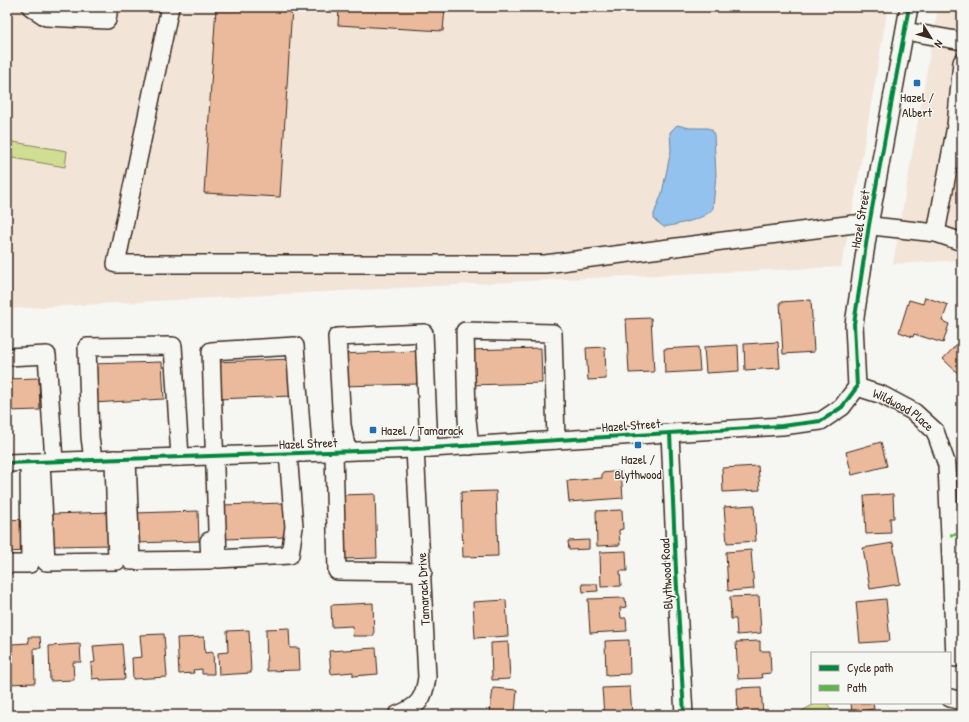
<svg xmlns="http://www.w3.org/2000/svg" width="969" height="722" font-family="'Patrick Hand',sans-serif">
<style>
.built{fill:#f3e4d8}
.green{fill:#cfde92;stroke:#858458}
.water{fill:#92c2ed;stroke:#6f859a}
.building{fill:#ebba9c;stroke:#3b2a1e}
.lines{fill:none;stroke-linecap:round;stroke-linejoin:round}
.minor-casing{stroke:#3b2a1e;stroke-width:20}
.minor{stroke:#f6f6f2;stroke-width:17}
.quiet{stroke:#58b947;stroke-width:3;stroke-dasharray:6 3;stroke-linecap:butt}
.cycleway-casing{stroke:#f6f6f2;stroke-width:6}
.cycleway{stroke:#00873e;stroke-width:4}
.poi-dot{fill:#1f6fb2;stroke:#f6f6f2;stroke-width:1.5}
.labels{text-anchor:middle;stroke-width:3;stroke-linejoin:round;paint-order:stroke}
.poi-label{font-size:13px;fill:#3b2a1e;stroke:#f6f6f2}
.street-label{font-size:13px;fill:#3b2a1e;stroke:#f6f6f2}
</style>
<rect width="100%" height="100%" fill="#f6f6f2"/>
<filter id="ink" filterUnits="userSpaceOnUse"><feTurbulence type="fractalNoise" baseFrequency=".025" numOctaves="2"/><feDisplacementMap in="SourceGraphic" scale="8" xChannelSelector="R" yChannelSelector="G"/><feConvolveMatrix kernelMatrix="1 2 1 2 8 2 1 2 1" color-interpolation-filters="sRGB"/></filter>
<g filter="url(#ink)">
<g class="built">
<path d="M7,7H888L850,225L841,267L564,279L7,309Z"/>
<path d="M938,7H962V260L893,264Z"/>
</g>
<g class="green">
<path d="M7,141L67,151L65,167L7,157Z"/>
<path d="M816,703H827L835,715H795Z"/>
</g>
<path class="water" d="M677,125L690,128H708L712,130L714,135L716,175L713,208C705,220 678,224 664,227L656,221L654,218V214L662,193L671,150L670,132Z"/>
<g class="building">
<path d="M216,7H292L280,197L204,193Z"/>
<path d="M339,7H445L443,31L338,25Z"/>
<path d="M925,297L948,305L942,321L949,324L943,343L914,334L913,337L899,332L909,300L923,304Z"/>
<path d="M811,300L814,352L783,354L780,302Z"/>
<path d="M651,318L654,372L629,373L626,319Z"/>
<path d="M778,342L780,368L745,370L744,344Z"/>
<path d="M959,342L962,346V377L943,359Z"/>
<path d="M738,345L739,371L706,373L704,347Z"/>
<path d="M605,347L606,379L588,380L586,348Z"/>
<path d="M698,347L700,371L665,373L664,349Z"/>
<path d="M541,348L542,383L469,385L468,350Z"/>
<path d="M416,351L417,384L341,386L340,354Z"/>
<path d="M291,359L292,396L217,399L215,362Z"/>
<path d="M162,362L164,399L92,403L91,364Z"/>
<path d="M39,378L40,410L7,411V379Z"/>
<path d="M881,442L887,466L852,475L846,452Z"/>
<path d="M758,466L760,490L723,492L722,468Z"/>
<path d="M621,471L623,498L569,502L567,481L602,478V473Z"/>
<path d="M496,491L498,556L463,557L461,492Z"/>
<path d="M375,494L377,558L342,559L340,495Z"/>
<path d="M893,494L894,518H890L891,533L866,534L864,496Z"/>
<path d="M284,503L285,537L224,539L223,505Z"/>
<path d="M754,505L756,541L727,543L724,507Z"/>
<path d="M622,510L623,529L619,530L620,545L597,546L596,511Z"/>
<path d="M198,511L199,541L136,543L135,513Z"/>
<path d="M111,512L112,545L53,546L52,514Z"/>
<path d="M26,519L27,551L7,552V520Z"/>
<path d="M589,540V549L569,550L568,541Z"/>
<path d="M893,543L900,584L870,589L863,548Z"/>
<path d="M751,550L754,589L728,591L726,552Z"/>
<path d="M626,551L627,571H620L621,586L601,587L600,552Z"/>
<path d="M582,584H597L598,591L583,592Z"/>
<path d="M759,596L761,633L737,635L736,619H731L730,597Z"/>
<path d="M625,598L626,607L620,608L621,618H626L627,631L590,633L588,599Z"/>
<path d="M886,599L890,641L860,643L856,602Z"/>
<path d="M506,600L508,636L475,638L473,602Z"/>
<path d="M373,603L374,636H353L352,626L332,627L331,605Z"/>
<path d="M289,628L290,648H299L300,670L267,671L266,629Z"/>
<path d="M249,630L251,673L219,675L218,653L228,652L227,631Z"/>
<path d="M164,634L167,677L133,679L132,658L142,657L140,635Z"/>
<path d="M28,637H40L41,648H34L35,683L7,684V649H12V644L29,643Z"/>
<path d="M204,637L205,653L213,652L214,674H202V669L193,670L194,673L179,674L177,638Z"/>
<path d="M629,640L630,674L606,675L605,641Z"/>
<path d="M760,641V651H770L771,673L761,674L762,678L738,679L736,642Z"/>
<path d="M508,642L510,679L492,680L491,643Z"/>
<path d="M80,644L81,662H73L74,680L50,681L49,646Z"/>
<path d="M122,644L125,679L100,680V678L92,679L91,663L95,662L93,646Z"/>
<path d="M376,648L378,674L353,676V672L331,674L329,651Z"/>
<path d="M630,687L632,715H604L602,688Z"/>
<path d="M761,687L763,715H738L737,688Z"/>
<path d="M493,688L517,690L515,713H518V715H492V713H490Z"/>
<path d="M851,703H873L874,709L852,712Z"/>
</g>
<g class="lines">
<defs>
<g id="minor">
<path d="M31,7L46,17L107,20L109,7"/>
<path d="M170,7L116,264H545L854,224L936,233L956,126H962"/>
<path d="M905,31L962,41"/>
<path d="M956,126L962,62"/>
<path d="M936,233L962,242"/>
<path d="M7,357L47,355L54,461"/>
<path id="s1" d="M857,387L882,395L914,412L935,431L947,465L955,658"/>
<path d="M670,433L676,570L684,715"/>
<path d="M470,446L467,419L465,331L553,333L556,440"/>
<path d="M347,451L342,425L337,337L424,333L429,448"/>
<path d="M334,452L337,571L423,572"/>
<path d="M288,453L294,527L290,555L218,559L211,351L295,346L303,453"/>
<path d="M127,459L131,561L210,560L209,541"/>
<path d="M93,460L90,437L87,347L173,346L180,457"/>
<path d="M41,462L46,562L117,561L114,459"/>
<path d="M7,463L415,449L782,426L821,421L842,407L857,387L854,324L869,225L909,7"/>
<path d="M7,564H30L29,462"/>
<path d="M950,698L958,700L962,699"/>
<path d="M397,715C418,707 424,700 427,677L415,449"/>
</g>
</defs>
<use href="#minor" class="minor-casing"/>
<use href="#minor" class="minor"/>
<path class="quiet" d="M950,535L962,534"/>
<defs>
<g id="cycleway">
<path d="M670,433L676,570L684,715"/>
<path d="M7,463L415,449L782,426L821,421L842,407L857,387L854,324L869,225L909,7"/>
</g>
</defs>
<use href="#cycleway" class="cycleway-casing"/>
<use href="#cycleway" class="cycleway"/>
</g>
</g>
<g class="poi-dot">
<rect x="913" y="79" width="8" height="8" rx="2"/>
<rect x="369" y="426" width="8" height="8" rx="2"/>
<rect x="634" y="441" width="8" height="8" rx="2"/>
</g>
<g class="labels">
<g class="poi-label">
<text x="917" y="102">Hazel /<tspan x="917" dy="15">Albert</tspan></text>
<text x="381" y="435" text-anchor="start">Hazel / Tamarack</text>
<text x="638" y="464">Hazel /<tspan x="638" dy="15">Blythwood</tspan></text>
</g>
<g class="street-label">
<text transform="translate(860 219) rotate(-80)" y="5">Hazel Street</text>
<text dy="5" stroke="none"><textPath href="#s1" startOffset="52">Wildwood Place</textPath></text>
<text transform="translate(631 425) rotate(-4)" y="5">Hazel Street</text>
<text transform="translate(308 443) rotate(-2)" y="5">Hazel Street</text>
<text transform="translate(666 574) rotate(-93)" y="5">Blythwood Road</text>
<text transform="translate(423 589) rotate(-93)" y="5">Tamarack Drive</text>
</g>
</g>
<rect width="969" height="722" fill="none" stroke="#f6f6f2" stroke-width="24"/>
<rect x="12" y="12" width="945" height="698" fill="none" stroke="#3b2a1e" stroke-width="1.5" filter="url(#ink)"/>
<rect x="811" y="652" width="140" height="52" fill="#f6f6f2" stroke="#aba49d"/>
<rect x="819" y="665" width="20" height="6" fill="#00873e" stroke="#aba49d"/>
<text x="847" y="672" font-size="12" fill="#3b2a1e">Cycle path</text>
<rect x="819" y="685" width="20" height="6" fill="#58b947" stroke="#aba49d"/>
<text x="847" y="692" font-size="12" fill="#3b2a1e">Path</text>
<g transform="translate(931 38) rotate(127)" stroke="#f6f6f2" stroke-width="3" paint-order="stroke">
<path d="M0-3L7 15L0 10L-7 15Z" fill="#3b2a1e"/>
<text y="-6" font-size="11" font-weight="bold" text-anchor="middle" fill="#3b2a1e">N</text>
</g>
</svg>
